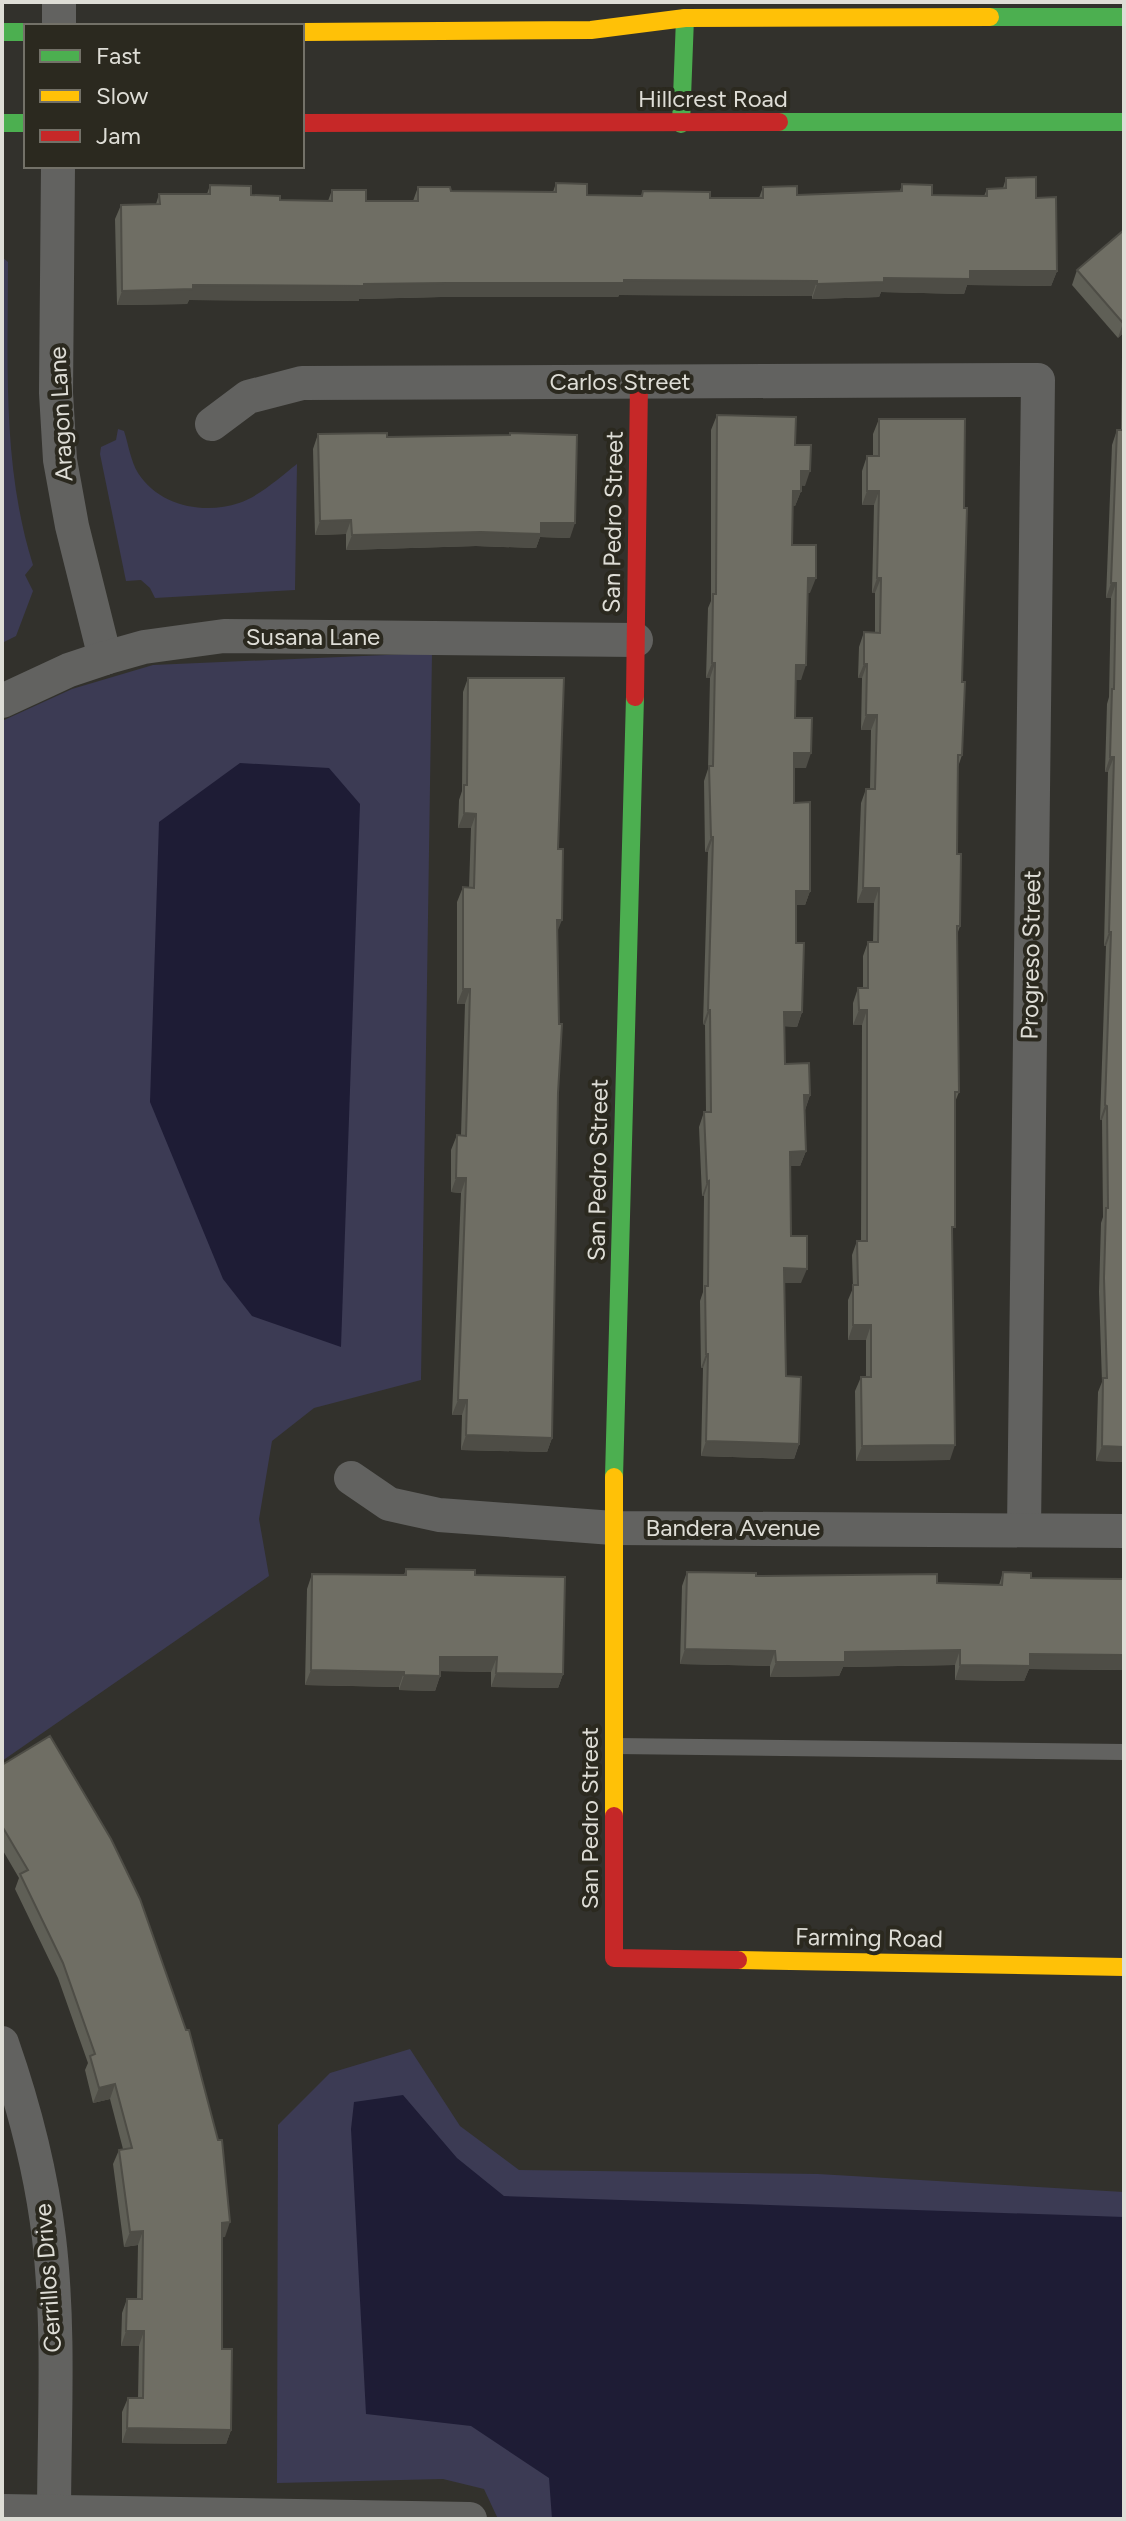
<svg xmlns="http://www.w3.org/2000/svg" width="1126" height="2521" font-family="Figtree,sans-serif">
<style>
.green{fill:#3c3b54}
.water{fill:#1e1c35}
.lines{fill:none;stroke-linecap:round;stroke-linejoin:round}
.lane{stroke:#626260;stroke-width:16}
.street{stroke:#626260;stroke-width:34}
.fast{stroke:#4caf50;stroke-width:18}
.slow{stroke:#ffc107;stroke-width:18}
.jam{stroke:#c62828;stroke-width:18}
.wall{fill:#5f5f56}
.shaded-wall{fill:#4e4d46}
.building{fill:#6f6e64;stroke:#4e4d46;stroke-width:2}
.labels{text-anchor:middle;stroke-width:8;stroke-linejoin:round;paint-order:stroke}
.street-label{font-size:24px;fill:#deddd6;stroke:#2b291f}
</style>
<rect width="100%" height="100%" fill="#32312c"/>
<g class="green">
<path d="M2,257L8,262C8,363 2,467 33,565L25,575L33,591L16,636L2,643Z"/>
<path d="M118,429L124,431C128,443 131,462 138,473C159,506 204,515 239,503C260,496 280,477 297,464L295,590L155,598L150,588L141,580L126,581L100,454L101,447L116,440Z"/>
<path d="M432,653L421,1380L314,1408L272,1441L259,1519L269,1576L2,1761V721L72,689L153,665Z"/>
<path d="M410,2049L460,2126L519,2170L818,2174L1124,2192V2519H498L484,2489L443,2479L277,2483L278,2125L330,2073Z"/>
</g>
<g class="water">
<path d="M240,763L329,768L360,804L341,1347L252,1316L223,1279L150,1102L159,822Z"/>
<path d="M403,2095L457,2158L504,2196L1124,2217V2519H552L549,2478L471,2426L366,2414L351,2129L354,2102Z"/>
</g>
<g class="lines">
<path class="lane" d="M616,1746L1124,1752"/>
<g class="street">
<path d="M59,26V2"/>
<path d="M58,166L56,393L60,460L72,526L105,658"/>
<path d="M212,424L248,397L302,383L1038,380L1024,1530"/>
<path d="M2,701L69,670L105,658L144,647L224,636L636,640"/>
<path d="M351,1478L389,1504L439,1515L613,1528L1124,1531"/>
<path d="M2,2043C24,2106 41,2171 49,2238C60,2331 54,2426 54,2519"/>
<path d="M2,2511L470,2519"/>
</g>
<g class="fast">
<path d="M990,17H1124"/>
<path d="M2,32H26"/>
<path d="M779,122H1124"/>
<path d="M2,123H26"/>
<path d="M681,124L685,18"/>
<path d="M614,1477L635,697"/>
</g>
<g class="slow">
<path d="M302,32L591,30L685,18L990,17"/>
<path d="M614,1816V1477"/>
<path d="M738,1960L1124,1967"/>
</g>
<g class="jam">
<path d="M302,123L779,122"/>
<path d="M635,697L639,382"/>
<path d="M614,1816V1958L738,1960"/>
</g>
</g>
<g class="wall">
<path d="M1006,178L1036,198L1057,271L1051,286L967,285L964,294L881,292L879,297L812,299V296L619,295L618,297H441L359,299V301L189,300L187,304L117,305L115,219L121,205L156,204L159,194H207L210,185L251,195L280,200L328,201L332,190L366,201H413L418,187L451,191L553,192L556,183L587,195L641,196L643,191L710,198H759L763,187L797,195L900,191L902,184L932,195L984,196L987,189L1003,188Z"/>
<path d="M1124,230V332L1118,338L1072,285L1077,270Z"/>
<path d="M1124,353V1462L1096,1461L1098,1392L1102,1382L1099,1292L1101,1223L1103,1217L1102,1120H1100L1106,946H1104L1108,772H1105L1107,704L1109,697L1111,598H1106L1112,445L1117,430H1121L1122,357Z"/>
<path d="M717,415L795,445L805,486L801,485V491L795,506L793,505L792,545L810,593H808L801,680H795V718L806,768H794V803L810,891L805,905H796V943L802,1012L797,1027L784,1026L785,1064L810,1095L805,1110L806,1151L800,1166H790L791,1236L801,1283H784L786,1376L799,1444L794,1459L701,1456L703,1368H701L700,1301L703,1292L704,1196H702L699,1127L704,1112H706L705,1025L703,1024L708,852H705L704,781L708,769L710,678H706L708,608L711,601V430Z"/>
<path d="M879,419L962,682V755L958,767L957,854L960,926L957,935L959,1092L955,1102L952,1235L950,1460L856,1461L855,1391L861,1377H866V1340H848V1300L853,1288L852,1255L857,1241H861L862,1025H853V1003L858,988H863V956L868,942H873L874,903H857L861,803L866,789H870L871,730H861L862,678H858L859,647L864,632L875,633V593H872L874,505H862V471L867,456H873V434Z"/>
<path d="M318,434L387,437L570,538L540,537L536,548L476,546L346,550V534L315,535L313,449Z"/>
<path d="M468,678L558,849L557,933L558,1093L552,1438L547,1452L461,1450L462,1415H452L461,1193L451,1192V1150L457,1135H461L465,1004H457V902L463,887L469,888L471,828H458L459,800L462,791L463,692Z"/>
<path d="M406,1569L475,1575L563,1674L558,1688L491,1687V1672L440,1671V1676L435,1691L399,1690V1687L305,1685L307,1589L312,1574L404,1575Z"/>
<path d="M687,1572L756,1576L999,1585L1003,1572L1031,1578L1124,1579V1670L1029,1669L1024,1681L955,1680V1665L843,1667L839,1676L770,1677V1666L680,1664L682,1586Z"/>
<path d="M2,1765L225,2237H222V2349L231,2430L226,2444L122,2443V2412L128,2398H138L139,2346H121L122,2313L127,2299H137L138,2245L124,2247L113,2164L119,2150L123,2149L110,2099L93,2103L85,2070L88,2063L58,1978L15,1889L19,1878L2,1849Z"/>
</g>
<g class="shaded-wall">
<path d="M970,271H1057L1051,286L967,285L964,294L881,292L879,297L812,299L817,284Z"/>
<path d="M624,280L817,281L812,296L619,295L618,297H441L359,299V301L189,300L187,304L117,305L122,291L193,285L364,284Z"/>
<path d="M1124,322V332L1118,338L1123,323Z"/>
<path d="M801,471H810L805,486L796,485Z"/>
<path d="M793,491H801L795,506L787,505Z"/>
<path d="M867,491H879L874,505H862Z"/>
<path d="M351,520L346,534L315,535L320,521Z"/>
<path d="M541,523H575L570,538L540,537L536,548L476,546L346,550L352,535Z"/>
<path d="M808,578H816L810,593L803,592Z"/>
<path d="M877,578H881L875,593H872Z"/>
<path d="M1111,583H1116L1111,598H1106Z"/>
<path d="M712,663H715L710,678H706Z"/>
<path d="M864,664H867L862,678H858Z"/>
<path d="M796,665H806L801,680H790Z"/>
<path d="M866,715H877L871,730H861Z"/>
<path d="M794,753H811L806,768H788Z"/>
<path d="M1110,757H1114L1108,772H1105Z"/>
<path d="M464,813L476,814L471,828H458Z"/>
<path d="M711,837H713L708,852H705Z"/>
<path d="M863,888H879L874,903H857Z"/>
<path d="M796,891H810L805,905H791Z"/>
<path d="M557,920H562L556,935Z"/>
<path d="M1109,932H1111L1106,946H1104Z"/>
<path d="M463,989H470L465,1004H457Z"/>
<path d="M708,1010H710L705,1025L703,1024Z"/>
<path d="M859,1010H867L862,1025H853Z"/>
<path d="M784,1012H802L797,1027L779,1026Z"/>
<path d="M804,1095H810L805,1110Z"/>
<path d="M1105,1105L1107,1106L1102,1120H1100Z"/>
<path d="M806,1151L800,1166H784L790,1152Z"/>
<path d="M456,1178H466L461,1193L451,1192Z"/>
<path d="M709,1181L704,1196H702L707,1182Z"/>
<path d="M784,1268L807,1269L801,1283H779Z"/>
<path d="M853,1325H871L866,1340H848Z"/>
<path d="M706,1354H708L703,1368H701Z"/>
<path d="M458,1400H467L462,1415H452Z"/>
<path d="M466,1435L552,1438L547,1452L461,1450Z"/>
<path d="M706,1441L799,1444L794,1459L701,1456Z"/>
<path d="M955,1445L950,1460L856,1461L862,1446Z"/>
<path d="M1102,1446L1124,1447V1462L1096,1461Z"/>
<path d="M685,1649L775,1651L770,1666L680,1664Z"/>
<path d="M960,1650L955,1665L843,1667L839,1676L770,1677L776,1662L845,1652Z"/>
<path d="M1030,1654L1124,1655V1670L1029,1669L1024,1681L955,1680L960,1665Z"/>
<path d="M440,1657H497L491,1672L435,1671Z"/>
<path d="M311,1670L404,1672L399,1687L305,1685Z"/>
<path d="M496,1673L563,1674L558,1688L491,1687Z"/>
<path d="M404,1675L440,1676L435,1691L399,1690Z"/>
<path d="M115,2084L110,2099L93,2103L99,2088Z"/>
<path d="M230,2222L225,2237L217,2238L222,2223Z"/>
<path d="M143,2231L138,2245L124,2247L130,2232Z"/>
<path d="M126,2331H144L139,2346H121Z"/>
<path d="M127,2428L231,2430L226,2444L122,2443Z"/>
</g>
<g class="building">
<path d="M1036,177V198L1056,197L1057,271H970V279L884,278V282L817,284V281L624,280V283H446L364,284V286L193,285V289L122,291L121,205L160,204L159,194H210V185L251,186V195L280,196V200L332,201V190H366V201H418V187H450L451,191L556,192V183L587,184V195L642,196L643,191L710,192V198H763V187L797,186V195L902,191V184L932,185V195L987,196V189L1006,188V178Z"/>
<path d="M1124,230V322L1123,323L1077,270Z"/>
<path d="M717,415L796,417L795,445H811L810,471H801V491H793L792,545H816V578H808L806,665H796L795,718H812L811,753H794V803L810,802V891H796V943H804L802,1012H784L785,1064L809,1063L810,1095H804L806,1151L790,1152L791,1236H807V1269L784,1268L786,1376L801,1377L799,1444L706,1441L708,1354H706L705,1286H708L709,1181L707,1182L704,1112H711L710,1010H708L713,837H711L709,766H713L715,663H712L713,594H716Z"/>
<path d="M879,419H965L964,508H967L962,682H965L962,755H958L957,854H961L960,926H957L959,1092H955V1227H952L955,1445L862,1446L861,1377H871V1325H853V1285H858L857,1241H867V1010H859L858,988H868V942H878L879,888H863L866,789H875L877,715H866L867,664H864V632L880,633L881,578H877L879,491H867V456H879Z"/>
<path d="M1117,430H1124V1447L1102,1446L1103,1378H1107L1104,1278L1106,1208H1108L1107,1106L1105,1105L1111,932H1109L1114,757H1110L1112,689H1114L1116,583H1111Z"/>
<path d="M387,433V437L510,435V433L577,435L575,523H541V534L481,532L352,535L351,520L320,521L318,434Z"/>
<path d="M468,678H564L558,849H563L562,920H557L559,1024H562L558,1093L552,1438L466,1435L467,1400H458L466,1178H456L457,1135L466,1136L470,989H463V887L474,888L476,814L464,813V785H467Z"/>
<path d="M406,1569L475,1570V1575L565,1577L563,1674L496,1673L497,1657H440V1676L404,1675V1672L311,1670L312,1574L406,1575Z"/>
<path d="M687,1572L756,1573V1576L937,1574V1583L1002,1585L1003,1572L1031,1573V1578L1124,1579V1655L1030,1654V1666L960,1665V1650L845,1652V1662H776L775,1651L685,1649Z"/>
<path d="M50,1736L111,1839L140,1899L186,2030H189L218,2140H222L230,2222L222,2223V2349H232L231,2430L127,2428L128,2398H143L144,2331H126L127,2299H142L143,2231L130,2232L119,2150L132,2148L115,2084L99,2088L90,2056L95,2054L63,1963L20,1874L28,1870L2,1826V1765Z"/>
</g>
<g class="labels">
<g class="street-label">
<text x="713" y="107">Hillcrest Road</text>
<text x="620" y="390">Carlos Street</text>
<text transform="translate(61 414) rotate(-93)" y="8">Aragon Lane</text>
<text transform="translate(613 522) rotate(-89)" y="8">San Pedro Street</text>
<text x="313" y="645">Susana Lane</text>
<text transform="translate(1031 955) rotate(-89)" y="8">Progreso Street</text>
<text transform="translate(598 1170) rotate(-89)" y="8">San Pedro Street</text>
<text x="733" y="1536">Bandera Avenue</text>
<text transform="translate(590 1818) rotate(-90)" y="8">San Pedro Street</text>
<text transform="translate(869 1938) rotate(1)" y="8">Farming Road</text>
<text transform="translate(48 2278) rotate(-94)" y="8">Cerrillos Drive</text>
</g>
</g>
<rect width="1126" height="2521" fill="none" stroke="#deddd6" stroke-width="8"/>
<rect x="24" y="24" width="280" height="144" fill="#2b291f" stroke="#737168" stroke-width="2"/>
<rect x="40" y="50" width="40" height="12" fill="#4caf50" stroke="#737168" stroke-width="2"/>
<text x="96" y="64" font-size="24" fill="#deddd6">Fast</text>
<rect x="40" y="90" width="40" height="12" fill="#ffc107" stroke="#737168" stroke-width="2"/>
<text x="96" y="104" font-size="24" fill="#deddd6">Slow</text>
<rect x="40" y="130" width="40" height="12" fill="#c62828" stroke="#737168" stroke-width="2"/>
<text x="96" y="144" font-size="24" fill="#deddd6">Jam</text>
</svg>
